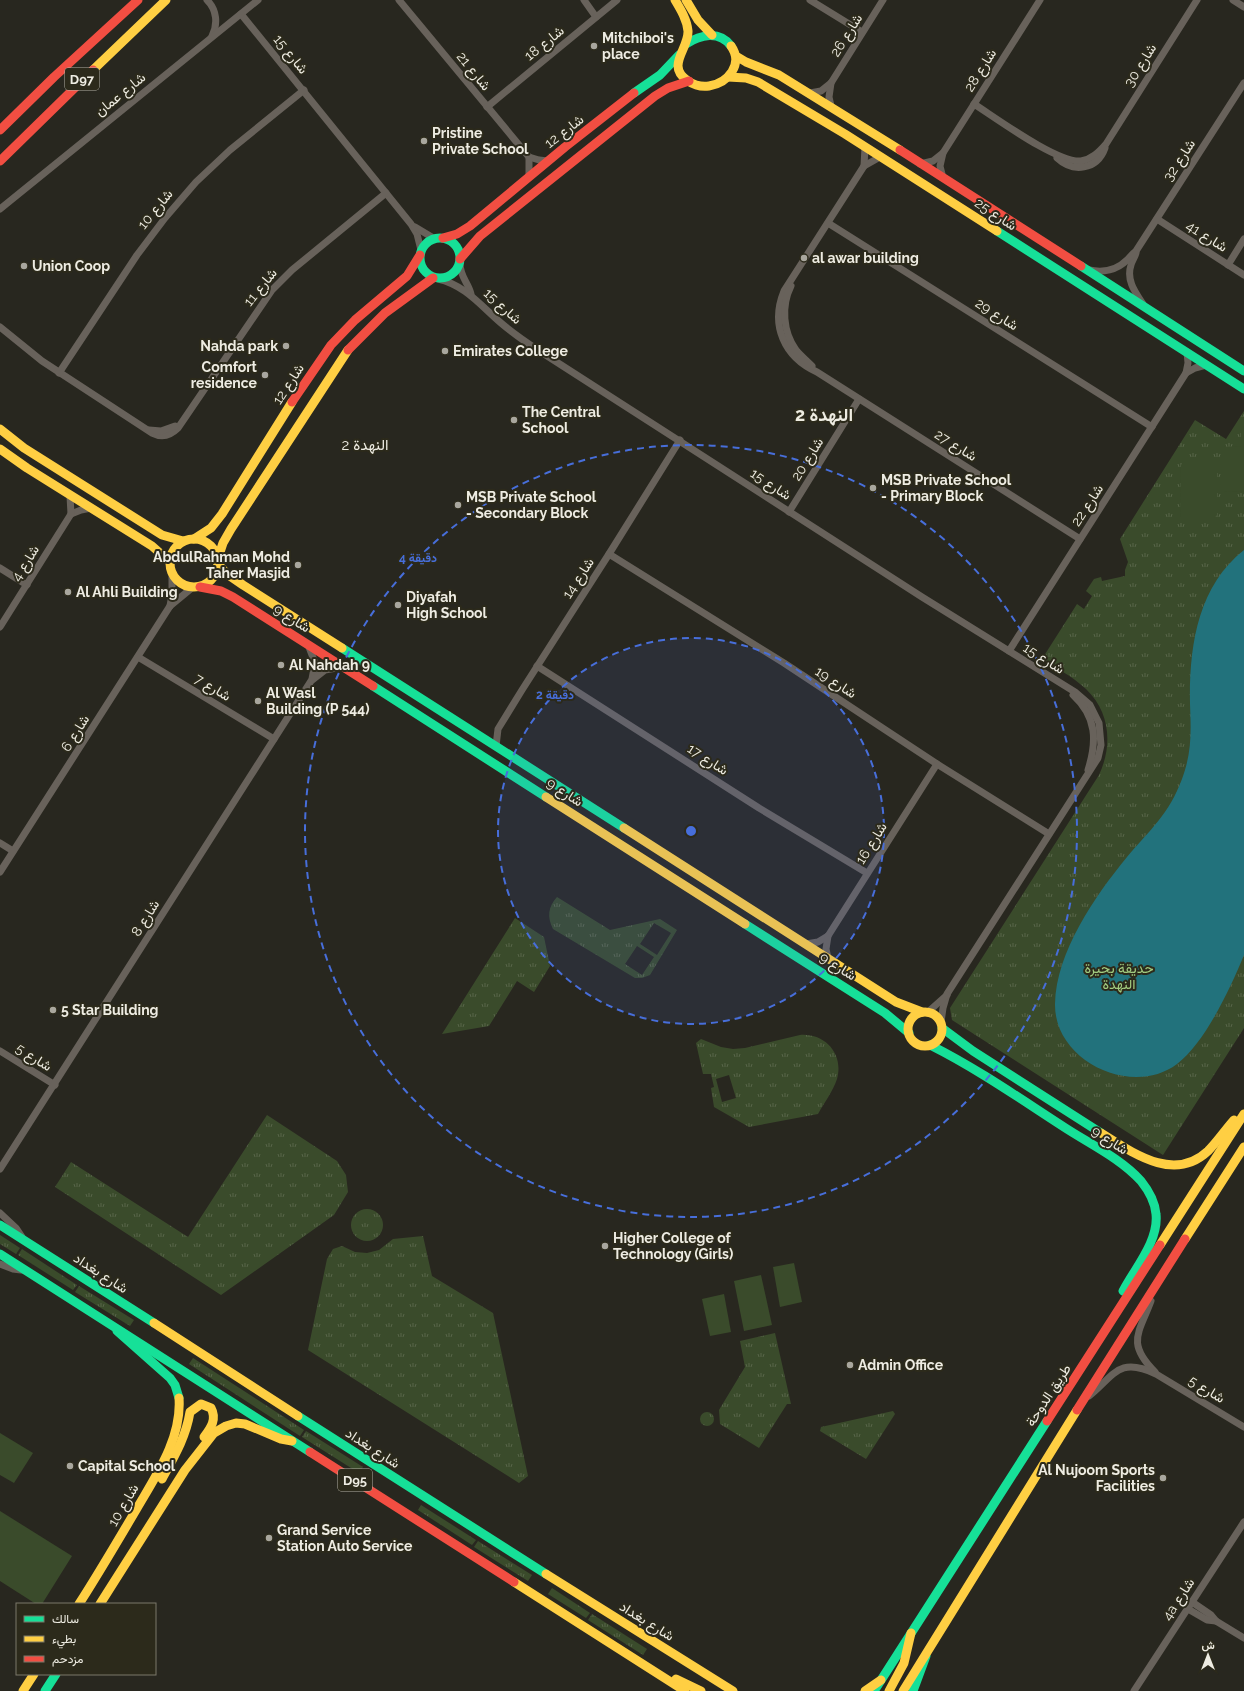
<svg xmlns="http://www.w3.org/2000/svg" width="1244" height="1691" font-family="Raleway,Vazirmatn,sans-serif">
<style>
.grass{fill:url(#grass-tufts);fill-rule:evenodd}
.pitch{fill:#3a4b2b}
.water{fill:#22727c}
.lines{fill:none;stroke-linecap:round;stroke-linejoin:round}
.street{stroke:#68625b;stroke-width:7}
.fast{stroke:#16e098;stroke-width:9}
.slow{stroke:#ffcf43;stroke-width:9}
.jam{stroke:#f24e42;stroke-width:9}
.ring{fill:none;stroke:#476eda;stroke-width:2;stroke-dasharray:7 5}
.poi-dot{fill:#a9a79e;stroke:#2c2a1b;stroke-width:1.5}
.labels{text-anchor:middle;stroke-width:4;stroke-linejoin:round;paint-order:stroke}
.shield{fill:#2c2a1b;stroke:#b4b2a6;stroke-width:1}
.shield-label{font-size:13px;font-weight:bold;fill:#eeece2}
.street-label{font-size:14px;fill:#eeece2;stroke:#2c2a1b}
.poi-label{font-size:14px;font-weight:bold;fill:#eeece2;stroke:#2c2a1b;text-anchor:start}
.park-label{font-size:14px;fill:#a3cd81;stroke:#2c2a1b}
.neighbourhood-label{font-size:15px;fill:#eeece2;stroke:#2c2a1b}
.district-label{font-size:18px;font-weight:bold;fill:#eeece2;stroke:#2c2a1b}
.centre{fill:#476eda;stroke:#2c2a1b;stroke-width:2}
.ring-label{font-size:12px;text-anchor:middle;font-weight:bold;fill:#476eda;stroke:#2c2a1b;stroke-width:4;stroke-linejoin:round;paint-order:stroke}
</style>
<defs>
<pattern id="grass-tufts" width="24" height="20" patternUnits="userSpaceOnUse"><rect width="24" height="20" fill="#3a4b2b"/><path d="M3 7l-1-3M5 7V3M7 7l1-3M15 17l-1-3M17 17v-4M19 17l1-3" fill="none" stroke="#576549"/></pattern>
</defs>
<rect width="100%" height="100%" fill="#28271f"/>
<g class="grass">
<path d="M1244,411V1028L1163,1155L952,1020L950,1008L1099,775C1113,745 1110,712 1086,689C1073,677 1057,668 1042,659L1077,604L1084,609L1092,596L1086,591L1094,579L1101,577L1102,581L1125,576V570L1128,562L1120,539L1195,420L1226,439Z"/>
<path d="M557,897L610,930L660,919L677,930L650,975L642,978H635L553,929C547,917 548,907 557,897ZM654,923L671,933L657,955L640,944ZM637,946L654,957L642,975L625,964Z"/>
<path d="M515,918L544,937L550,966L534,992L517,981L489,1026L442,1034Z"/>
<path d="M800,1035C825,1033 844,1054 837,1079C833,1091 824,1103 818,1114L749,1127L714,1107L711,1088L714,1087L711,1074H703L696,1043L701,1039L721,1047L733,1049L745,1048ZM729,1075L736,1098L722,1102L716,1079Z"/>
<path d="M267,1115L337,1161L346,1175L348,1192L334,1215L221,1295L55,1187L71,1162L188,1237Z"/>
<circle cx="367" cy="1225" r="16"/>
<path d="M0,1235L20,1248L16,1254L0,1244Z"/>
<path d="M423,1236L432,1276L493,1313L528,1476L519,1483L308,1350L327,1259L333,1249L342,1246L355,1252L367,1253L379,1250L393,1239Z"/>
<path d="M22,1249L77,1285L73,1290L18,1255Z"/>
<path d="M79,1286L134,1320L130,1326L75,1292Z"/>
<path d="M775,1333L791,1404H787L759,1448L720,1424L719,1410L745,1367L740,1341Z"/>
<path d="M193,1358L304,1430L300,1436L189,1364Z"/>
<path d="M893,1411L895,1414L866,1459L820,1431L821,1427Z"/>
<circle cx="707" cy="1419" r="7"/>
<path d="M306,1431L363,1467L359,1473L302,1437Z"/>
<path d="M421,1505L476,1540L472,1545L418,1510Z"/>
<path d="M478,1541L532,1575L528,1581L474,1547Z"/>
<path d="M552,1588L590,1613L586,1618L548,1594Z"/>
<path d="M592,1614L647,1649L643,1655L588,1620Z"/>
</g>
<g class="pitch">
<path d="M1241,424H1244V491L1224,492V447L1241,446Z"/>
<path d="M1183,463H1217V515L1214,518H1180L1181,465Z"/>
<path d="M794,1263L802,1302L780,1307L773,1267Z"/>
<path d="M761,1275L772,1325L744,1331L734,1281Z"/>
<path d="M724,1294L731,1332L710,1336L702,1299Z"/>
<path d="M0,1433L33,1453L14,1483L0,1475Z"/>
<path d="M0,1511L72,1556L42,1604H36L0,1581Z"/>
</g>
<path class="water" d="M1244,550V955C1231,987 1205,1043 1177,1064C1132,1098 1054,1061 1055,1004C1056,952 1095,896 1127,857C1150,830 1169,814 1182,779C1192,752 1191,732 1190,704C1189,648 1197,587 1244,550Z"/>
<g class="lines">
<g class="street">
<path d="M207,0C217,10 218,24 212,36"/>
<path d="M399,0L529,157L539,160L548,161"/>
<path d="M584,0L596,17"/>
<path d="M810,0L862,32"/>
<path d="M1233,0L1244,7"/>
<path d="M241,14L411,224L417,234L421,250"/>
<path d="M831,83L829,97L831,106"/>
<path d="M810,93L821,91L831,83L883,0"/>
<path d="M974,104C996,118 1057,163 1081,161C1092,159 1099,152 1106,144L1197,0"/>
<path d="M487,107L617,0"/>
<path d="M865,147L864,166L784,291C770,325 784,357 817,372L1080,539"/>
<path d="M943,153L940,166L943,178"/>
<path d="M1057,158C1073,173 1097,170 1105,148"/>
<path d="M920,164L933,161L943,153L1040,0"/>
<path d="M864,166L880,157"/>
<path d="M529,177V157"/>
<path d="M0,209L258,0"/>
<path d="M1157,219L1244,275"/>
<path d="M828,223L1152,427"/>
<path d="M415,227L435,239"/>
<path d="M1136,253C1135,257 1132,261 1131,265C1126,280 1135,292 1143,304"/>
<path d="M460,263C460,277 468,282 471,294"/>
<path d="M1228,265L1244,239"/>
<path d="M1089,270C1103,273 1117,270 1127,260C1130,257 1132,254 1136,251L1244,83"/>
<path d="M438,279C465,285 481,306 501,323C514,334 527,343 541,352L922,597L1075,692L1090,705L1099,723L1101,745L1098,758L947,994L943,1008L941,1022"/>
<path d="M791,286C781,306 783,332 796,350C801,356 807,361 812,366"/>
<path d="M0,327L42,361L152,433C162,438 170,436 178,428L272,290L292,270L386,193"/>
<path d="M59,373L137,255L165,218L196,182L230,150L304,90"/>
<path d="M1186,373L1195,368L1206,365"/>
<path d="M149,430L161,431L175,426"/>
<path d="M789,512L859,399"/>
<path d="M71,514L81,510L91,508"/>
<path d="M609,554L784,663L937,764L1049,834"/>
<path d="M0,568L27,585"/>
<path d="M170,606L172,595V572"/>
<path d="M0,627L71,514L70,496"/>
<path d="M309,647L315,663L312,679"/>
<path d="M1009,651L1186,373L1188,363L1187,352"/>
<path d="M138,657L274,739"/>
<path d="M537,666L759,808L867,873"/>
<path d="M1073,695C1097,717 1097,741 1088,770"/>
<path d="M496,746L498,729L522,690L609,554L680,440"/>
<path d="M0,843L13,851"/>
<path d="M0,872L170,606L193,587"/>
<path d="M806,944L818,942L828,936L937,764"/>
<path d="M828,958L826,949L828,936"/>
<path d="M928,1012L947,995"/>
<path d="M0,1051L55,1085"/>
<path d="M0,1169L311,681L325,670L342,667"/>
<path d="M0,1213L16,1228L22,1237"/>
<path d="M0,1264L13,1269L21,1270"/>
<path d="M1151,1301C1139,1333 1126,1343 1155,1372"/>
<path d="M1089,1396C1114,1376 1118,1356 1156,1374L1244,1427"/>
<path d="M1192,1602L1211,1615L1216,1621"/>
<path d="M1188,1609L1207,1620L1216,1621L1244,1638"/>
<path d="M1134,1691L1244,1522"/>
</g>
<g class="fast">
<path d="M686,44C700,35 719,30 731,46"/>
<path d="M634,93L660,75L679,55"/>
<path d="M997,231L1244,389"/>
<circle cx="440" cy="258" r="20"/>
<path d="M1081,266L1244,371"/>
<path d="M342,648L624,828"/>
<path d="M373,686L546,797"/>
<path d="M745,924L885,1013L909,1033"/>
<path d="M942,1028L973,1051L1101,1133"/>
<path d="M930,1045C978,1069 1022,1100 1067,1129C1092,1145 1121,1159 1141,1181C1149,1191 1155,1202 1156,1214C1159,1241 1135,1268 1123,1291"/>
<path d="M0,1225L154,1323"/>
<path d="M0,1254L310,1452"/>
<path d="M117,1331L170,1378L175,1385L179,1398"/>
<path d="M298,1416L546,1574"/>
<path d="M876,1688L1047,1421"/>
<path d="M45,1691L56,1674"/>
<path d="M913,1691L926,1656"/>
</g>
<g class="slow">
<path d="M675,0C681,10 687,20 688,31C689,49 665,66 688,81C694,85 702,87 709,86C728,83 744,64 731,46"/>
<path d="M686,0L698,20L712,35"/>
<path d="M736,56L746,62L779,75L900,150"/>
<path d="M93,70L166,0"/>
<path d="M728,77L746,78L758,82L845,134L997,231"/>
<path d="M0,429L24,448L162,535L183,541"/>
<path d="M0,449L27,468L152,546L170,562"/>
<circle cx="194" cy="563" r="24"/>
<path d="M194,539L211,528L222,514L292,402"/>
<path d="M218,558L223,543L231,529L348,350"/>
<path d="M218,564L227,574L243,585L342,648"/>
<path d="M546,797L745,924"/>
<path d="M624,828L896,1002L922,1012"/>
<circle cx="925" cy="1029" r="17"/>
<path d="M1101,1133C1133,1153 1174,1183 1208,1151C1218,1141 1225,1130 1234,1120"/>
<path d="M1185,1239L1244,1147"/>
<path d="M1160,1245L1244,1114"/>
<path d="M154,1323L298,1416"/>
<path d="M162,1479C174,1457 186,1437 190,1412L201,1404L211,1408C217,1419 211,1428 204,1437"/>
<path d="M546,1574L733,1691"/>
<path d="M514,1582L685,1691"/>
<path d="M79,1604C99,1573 117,1542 136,1510C155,1477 182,1439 179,1398"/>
<path d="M100,1604L185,1470L214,1433L226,1426L236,1423L245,1424L281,1439L292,1441"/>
<path d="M676,1679L701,1691"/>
<path d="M23,1691L34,1674"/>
<path d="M865,1691L881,1680"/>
<path d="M889,1691L904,1663L911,1633"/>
<path d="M903,1691L1077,1410"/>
</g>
<g class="jam">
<path d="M0,130L54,77L138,0"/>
<path d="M900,150L1081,266"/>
<path d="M0,161L93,70"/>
<path d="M443,238L457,234L470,226L565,147L634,93"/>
<path d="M460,259L480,236L655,96L668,88L689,81"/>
<path d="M348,350L385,313L433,278"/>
<path d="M292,402L331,345L355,320L407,276L420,255"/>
<path d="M200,587L221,591L233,597L373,686"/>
<path d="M1077,1410L1185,1239"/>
<path d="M1047,1421L1160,1245"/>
<path d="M310,1452L514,1582"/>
</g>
</g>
<circle cx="691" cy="831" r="193" fill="#476eda" fill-opacity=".12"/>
<g class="ring">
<circle cx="691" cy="831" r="193"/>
<circle cx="691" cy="831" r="386"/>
</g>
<g class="poi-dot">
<circle cx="594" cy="46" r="4"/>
<circle cx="424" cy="141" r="4"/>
<circle cx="804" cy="258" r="4"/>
<circle cx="24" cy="266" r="4"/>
<circle cx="286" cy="346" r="4"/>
<circle cx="445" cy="351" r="4"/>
<circle cx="265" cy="375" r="4"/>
<circle cx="514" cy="420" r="4"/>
<circle cx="873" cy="488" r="4"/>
<circle cx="458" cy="505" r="4"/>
<circle cx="298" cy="565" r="4"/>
<circle cx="68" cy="592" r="4"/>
<circle cx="398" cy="605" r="4"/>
<circle cx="281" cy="665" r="4"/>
<circle cx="258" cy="701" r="4"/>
<circle cx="53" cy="1010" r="4"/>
<circle cx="605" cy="1246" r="4"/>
<circle cx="850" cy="1365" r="4"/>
<circle cx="70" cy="1466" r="4"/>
<circle cx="1163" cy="1478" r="4"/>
<circle cx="269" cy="1538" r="4"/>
</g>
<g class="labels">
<g class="shield">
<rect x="65" y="68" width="34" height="22" rx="3"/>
<rect x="338" y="1469" width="34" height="22" rx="3"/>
</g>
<g class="shield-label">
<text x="82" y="84">D97</text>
<text x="355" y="1485">D95</text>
</g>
<g class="street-label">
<text transform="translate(846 35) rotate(-58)" y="5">شارع 26</text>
<text transform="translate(544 43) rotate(-39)" y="5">شارع 18</text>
<text transform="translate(291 54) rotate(51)" y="5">شارع 15</text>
<text transform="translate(1140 65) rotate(-58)" y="5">شارع 30</text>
<text transform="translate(980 70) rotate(-58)" y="5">شارع 28</text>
<text transform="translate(474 71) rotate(51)" y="5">شارع 21</text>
<text transform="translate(120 94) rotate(-39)" y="5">شارع عمان</text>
<text transform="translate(564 131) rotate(-38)" y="5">شارع 12</text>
<text transform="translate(1179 160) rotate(-57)" y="5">شارع 32</text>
<text transform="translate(155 209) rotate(-51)" y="5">شارع 10</text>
<text transform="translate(996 214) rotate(33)" y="5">شارع 25</text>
<text transform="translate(1207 236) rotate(32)" y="5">شارع 41</text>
<text transform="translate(260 287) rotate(-51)" y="5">شارع 11</text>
<text transform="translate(503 306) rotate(42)" y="5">شارع 15</text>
<text transform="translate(997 314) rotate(32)" y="5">شارع 29</text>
<text transform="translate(288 384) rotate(-57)" y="5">شارع 12</text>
<text transform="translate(956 445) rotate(32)" y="5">شارع 27</text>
<text transform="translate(807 459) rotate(-58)" y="5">شارع 20</text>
<text transform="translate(771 484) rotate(33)" y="5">شارع 15</text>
<text transform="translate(1087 505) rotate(-57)" y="5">شارع 22</text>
<text transform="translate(25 563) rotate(-58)" y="5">شارع 4</text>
<text transform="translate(578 578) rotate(-57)" y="5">شارع 14</text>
<text transform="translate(292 618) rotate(32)" y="5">شارع 9</text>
<text transform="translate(1044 658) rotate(32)" y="5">شارع 15</text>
<text transform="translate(836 682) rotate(33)" y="5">شارع 19</text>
<text transform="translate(213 687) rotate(31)" y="5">شارع 7</text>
<text transform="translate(75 733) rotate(-58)" y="5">شارع 6</text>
<text transform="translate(708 759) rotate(33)" y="5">شارع 17</text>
<text transform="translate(565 792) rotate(33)" y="5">شارع 9</text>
<text transform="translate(871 843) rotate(-58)" y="5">شارع 16</text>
<text transform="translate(145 918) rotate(-58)" y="5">شارع 8</text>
<text transform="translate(838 966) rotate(32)" y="5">شارع 9</text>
<text transform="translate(34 1057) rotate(32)" y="5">شارع 5</text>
<text transform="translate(1110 1140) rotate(33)" y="5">شارع 9</text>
<text transform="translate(101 1273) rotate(33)" y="5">شارع بغداد</text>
<text transform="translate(1207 1389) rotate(31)" y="5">شارع 5</text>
<text transform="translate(1048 1395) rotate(-57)" y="5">طريق الدوحة</text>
<text transform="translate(373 1448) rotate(33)" y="5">شارع بغداد</text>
<text transform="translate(123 1505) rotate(-60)" y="5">شارع 10</text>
<text transform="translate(1178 1599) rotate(-57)" y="5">4a شارع</text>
<text transform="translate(647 1621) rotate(32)" y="5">شارع بغداد</text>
</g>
<g class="poi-label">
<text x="602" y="43">Mitchiboi's<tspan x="602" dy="16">place</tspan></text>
<text x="432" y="138">Pristine<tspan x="432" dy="16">Private School</tspan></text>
<text x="812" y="263">al awar building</text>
<text x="32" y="271">Union Coop</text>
<text x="278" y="351" text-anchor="end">Nahda park</text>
<text x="453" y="356">Emirates College</text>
<text x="257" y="372" text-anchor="end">Comfort<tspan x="257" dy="16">residence</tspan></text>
<text x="522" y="417">The Central<tspan x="522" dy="16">School</tspan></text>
<text x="881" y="485">MSB Private School<tspan x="881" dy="16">- Primary Block</tspan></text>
<text x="466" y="502">MSB Private School<tspan x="466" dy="16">- Secondary Block</tspan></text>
<text x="290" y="562" text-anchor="end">AbdulRahman Mohd<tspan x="290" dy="16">Taher Masjid</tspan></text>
<text x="76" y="597">Al Ahli Building</text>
<text x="406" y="602">Diyafah<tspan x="406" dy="16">High School</tspan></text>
<text x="289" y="670">Al Nahdah 9</text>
<text x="266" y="698">Al Wasl<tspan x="266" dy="16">Building (P 544)</tspan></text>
<text x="61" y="1015">5 Star Building</text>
<text x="613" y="1243">Higher College of<tspan x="613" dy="16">Technology (Girls)</tspan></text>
<text x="858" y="1370">Admin Office</text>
<text x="78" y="1471">Capital School</text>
<text x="1155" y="1475" text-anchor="end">Al Nujoom Sports<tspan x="1155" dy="16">Facilities</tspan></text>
<text x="277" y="1535">Grand Service<tspan x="277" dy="16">Station Auto Service</tspan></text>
</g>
<g class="park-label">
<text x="1119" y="973">حديقة بحيرة<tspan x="1119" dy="16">النهدة</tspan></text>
</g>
<g class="neighbourhood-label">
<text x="365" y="450">النهدة 2</text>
</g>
<g class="district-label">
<text x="824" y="421">النهدة 2</text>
</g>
</g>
<circle cx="691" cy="831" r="6" class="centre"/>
<g class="ring-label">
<text x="418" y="562">4 دقيقة</text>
<text x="555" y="699">2 دقيقة</text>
</g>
<rect x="16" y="1603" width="140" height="72" fill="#2c2a1b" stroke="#7a786b"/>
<rect x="24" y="1616" width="20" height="6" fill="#16e098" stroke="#7a786b"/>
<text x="52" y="1623" font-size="12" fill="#eeece2">سالك</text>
<rect x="24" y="1636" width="20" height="6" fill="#ffcf43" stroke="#7a786b"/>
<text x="52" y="1643" font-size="12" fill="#eeece2">بطيء</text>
<rect x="24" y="1656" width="20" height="6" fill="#f24e42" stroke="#7a786b"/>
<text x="52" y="1663" font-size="12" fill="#eeece2">مزدحم</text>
<g transform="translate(1208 1655)" stroke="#2c2a1b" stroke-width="3" paint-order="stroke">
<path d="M0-3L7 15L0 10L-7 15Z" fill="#eeece2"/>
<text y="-6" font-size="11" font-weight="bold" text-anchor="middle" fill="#eeece2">ش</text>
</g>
</svg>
